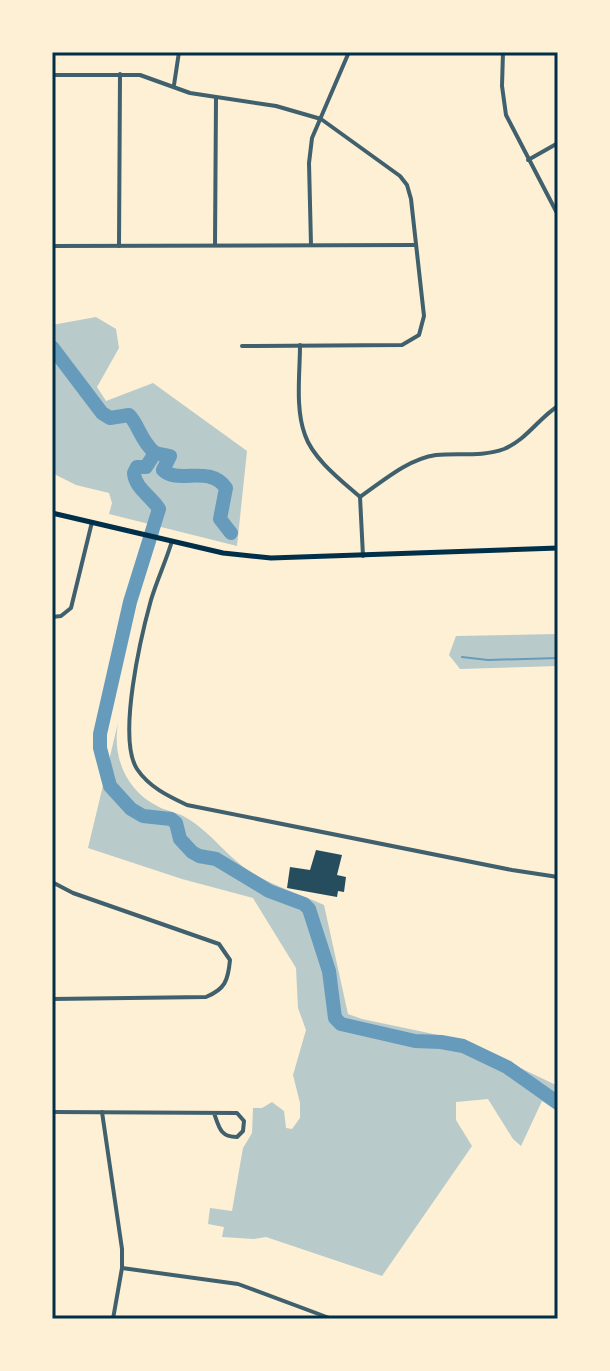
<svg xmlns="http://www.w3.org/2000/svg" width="610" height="1371" font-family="'Varela Round',sans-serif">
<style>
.green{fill:#b9caca}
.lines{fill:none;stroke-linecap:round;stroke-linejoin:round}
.stream{stroke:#669bbc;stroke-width:2}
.river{stroke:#669bbc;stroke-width:14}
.building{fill:#264d5e}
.minor{stroke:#3f606c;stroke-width:4}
.secondary{stroke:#003049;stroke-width:5}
.neatline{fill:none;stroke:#003049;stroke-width:3}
</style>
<rect width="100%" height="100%" fill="#fdf0d5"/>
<g class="green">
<path d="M96,317L116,329L119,348L97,387L106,401L153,383L247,451L237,546L109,514L112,503L109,493L76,485L52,473V325Z"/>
<path d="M558,634V666L460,669L449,655L456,636Z"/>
<path d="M118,723C112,757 126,790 157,806C166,811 177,812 185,817C210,831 227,857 251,872C273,886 301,895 324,905L348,1014L362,1019L462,1040L558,1086V1112L542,1101L521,1146L513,1139L488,1099L456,1102V1120L472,1146L382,1276L266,1237L254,1239L222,1237L224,1227L208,1224L210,1208L232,1211L243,1148L252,1133L253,1108H262L272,1102L284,1111L286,1128L292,1129L300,1118V1103L293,1075L306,1030L298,1008L296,968L253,898L182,879L88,848Z"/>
</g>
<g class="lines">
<path class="stream" d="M462,657L488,660L558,658"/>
<g class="river">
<path d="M52,347L102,413L110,418L129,415C139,425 140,440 155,453"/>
<path d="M155,453L146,467H137L134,473C135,488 151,496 159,509L130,602L100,734V748L110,786L131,809L143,816L171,819L176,823L180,839L192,852L199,856L216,859L269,891L304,904L309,909L329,971L335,1018L341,1024L415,1041L441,1042L463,1046L507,1067L558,1103"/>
<path d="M155,453L170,456L163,470C178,485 209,464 226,488L220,519L231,533"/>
</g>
</g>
<path class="building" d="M316,850L342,855L337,875L346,877L344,892L338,891L337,897L287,888L290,867L310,870Z"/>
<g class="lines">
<g class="minor">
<path d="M503,52L502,86L506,115L558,215"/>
<path d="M52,75H140L190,93L276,106L321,119L400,176L407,185L411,199L424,316L419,335L402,345L242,346"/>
<path d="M174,85L179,52"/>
<path d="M528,160L558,143"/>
<path d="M215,245L216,98"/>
<path d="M311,245L309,163L312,138L349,52"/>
<path d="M52,246L416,245"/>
<path d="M119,246L120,74"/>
<path d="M300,345C300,374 295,408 305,435C313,459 342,481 360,497L363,556"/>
<path d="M360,497C383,481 408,459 436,455C458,453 483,457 504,449C526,440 539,418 558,406"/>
<path d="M172,541C166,561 157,580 151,600C141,636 117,738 137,769C149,787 168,796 187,805L512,870L558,877"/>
<path d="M52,617L61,616L71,608L92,522"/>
<path d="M52,882L73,893L219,944L230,960C228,981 225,989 206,997L52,999"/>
<path d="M52,1112L237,1113L244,1121L243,1131L237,1137C220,1137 219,1127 214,1113"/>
<path d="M102,1112L122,1249V1268L113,1319"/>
<path d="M122,1268L238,1284L332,1319"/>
</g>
<path class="secondary" d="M52,513L223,553L271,558L558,548"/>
</g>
<rect width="610" height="1371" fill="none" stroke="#fdf0d5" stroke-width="108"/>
<rect x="54" y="54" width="502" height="1263" class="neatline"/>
</svg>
